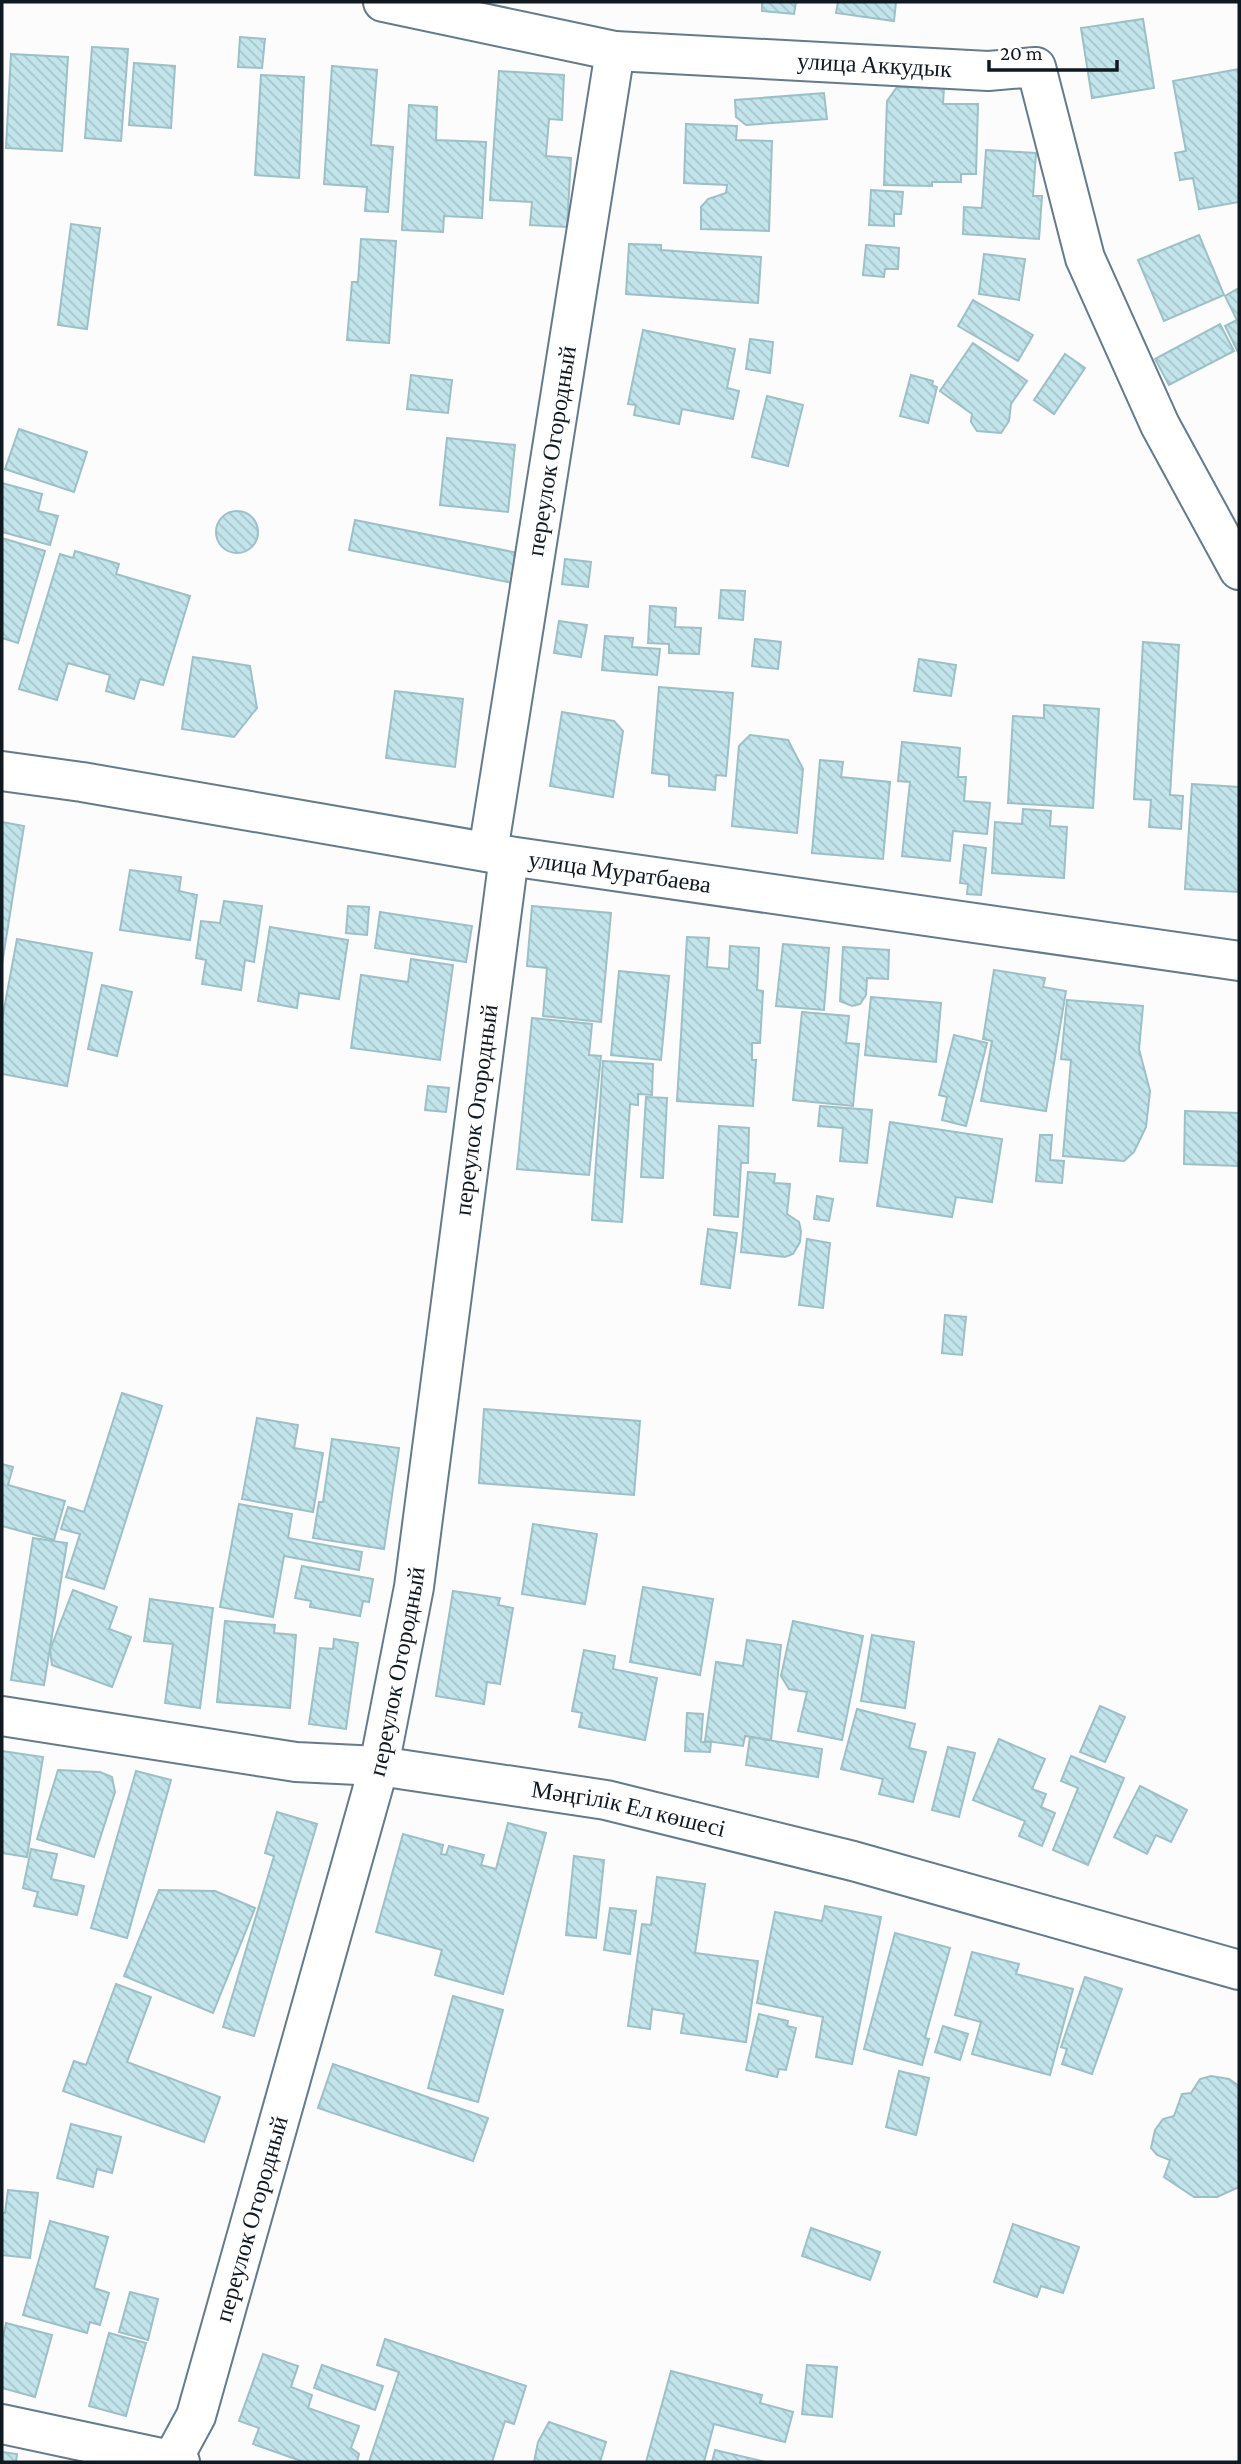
<svg xmlns="http://www.w3.org/2000/svg" width="1241" height="2464" font-family="'Crimson Pro',serif">
<style>
.building{fill:url(#building-back-hatch);stroke:#9dc0c6;stroke-width:2}
.lines{fill:none;stroke-linecap:round;stroke-linejoin:round}
.street-casing{stroke:#647a8d;stroke-width:42}
.street{stroke:#fff;stroke-width:38}
.labels{text-anchor:middle;stroke-width:6;stroke-linejoin:round;paint-order:stroke}
.street-label{font-size:24px;fill:#101920;stroke:#fff}
</style>
<defs>
<pattern id="building-back-hatch" width="6" height="6" patternUnits="userSpaceOnUse" patternTransform="scale(1.75)"><rect width="6" height="6" fill="#c2e5ec"/><path d="M-1 5l2 2M0 0l6 6M5-1l2 2" fill="none" stroke="#a6c4ca"/></pattern>
</defs>
<rect width="100%" height="100%" fill="#fcfcfc"/>
<g class="building">
<path d="M762,2H796L794,14L762,11Z"/>
<path d="M838,2H896L894,21L836,13Z"/>
<path d="M1143,19L1154,88L1092,98L1081,28Z"/>
<path d="M240,37L265,39L262,68L238,67Z"/>
<path d="M92,47L128,49L121,141L85,138Z"/>
<path d="M11,54L68,57L62,151L6,148Z"/>
<path d="M134,63L175,66L171,128L129,125Z"/>
<path d="M332,66L377,70L371,145L393,147L388,212L365,211L367,187L324,184Z"/>
<path d="M1239,69V202L1199,209L1193,178L1180,180L1175,153L1186,151L1173,81Z"/>
<path d="M499,71L564,75L562,120L549,119L546,156L571,158L567,227L530,225L532,202L490,200Z"/>
<path d="M261,75L304,77L299,178L255,175Z"/>
<path d="M897,87L944,88L943,104H978L976,174H961V182H932V186L884,185L887,101Z"/>
<path d="M824,93L827,119L746,125L736,117L735,100Z"/>
<path d="M409,105L437,107L436,140L486,142L482,218L444,216L443,232L402,230Z"/>
<path d="M686,124L737,126L736,140L772,141L769,231L701,229V207L708,199L726,193L727,185L684,183Z"/>
<path d="M986,150L1036,153L1033,196H1042L1039,239L963,234L964,207L982,208Z"/>
<path d="M871,190L903,192L901,214H894V226L869,225Z"/>
<path d="M71,224L100,228L87,329L58,325Z"/>
<path d="M1199,235L1224,295L1164,321L1138,260Z"/>
<path d="M361,239L396,241L389,343L347,340L352,282H358Z"/>
<path d="M629,244L661,245V250L761,257L758,303L626,294Z"/>
<path d="M866,245L899,248L898,269H885L884,277L863,275Z"/>
<path d="M984,254L1025,259L1019,300L979,294Z"/>
<path d="M1239,288V354L1225,326L1237,320L1225,296Z"/>
<path d="M973,300L1033,335L1018,361L958,326Z"/>
<path d="M1220,324L1234,351L1169,385L1155,359Z"/>
<path d="M643,330L735,349L727,388L739,391L733,419L682,409L679,424L634,415L636,405L628,404Z"/>
<path d="M750,339L773,342L770,373L746,369Z"/>
<path d="M973,343L1027,381L1011,404L1009,421L1001,433L977,431L971,422L972,414L940,391Z"/>
<path d="M1065,354L1085,368L1054,414L1034,400Z"/>
<path d="M411,375L452,380L448,413L407,409Z"/>
<path d="M911,375L933,381L932,385L937,387L928,423L900,416Z"/>
<path d="M767,396L803,405L788,466L752,457Z"/>
<path d="M19,429L87,452L74,492L5,469Z"/>
<path d="M447,438L515,445L508,512L440,505Z"/>
<path d="M2,483L42,494L38,511L58,516L50,545L2,532Z"/>
<circle cx="237" cy="532" r="21"/>
<path d="M355,520L518,553L512,583L349,550Z"/>
<path d="M2,538L45,551L18,643L2,638Z"/>
<path d="M75,551L119,564L116,574L190,596L163,685L140,679L134,699L106,691L110,675L68,663L57,700L19,689L60,554L73,558Z"/>
<path d="M565,559L591,562L588,587L562,584Z"/>
<path d="M721,590L745,591L743,620L719,618Z"/>
<path d="M650,606L676,608L675,627L701,628L699,654L669,653V644L648,643Z"/>
<path d="M559,621L587,625L581,657L554,653Z"/>
<path d="M605,636L633,638L632,647L660,649L657,675L602,670Z"/>
<path d="M755,639L781,642L778,669L752,666Z"/>
<path d="M1143,642L1179,645L1170,795L1183,796L1181,829L1149,827L1151,800L1134,799Z"/>
<path d="M193,657L250,666L257,708L234,737L182,729Z"/>
<path d="M919,659L956,665L951,696L914,691Z"/>
<path d="M659,687L733,693L726,776L716,775L715,790L669,786V775L652,773Z"/>
<path d="M395,691L463,699L455,767L386,758Z"/>
<path d="M1044,705L1099,709L1093,808L1008,803L1013,716L1044,718Z"/>
<path d="M562,712L614,721L623,731L613,797L550,786Z"/>
<path d="M750,735L788,740L803,769L797,833L732,826L739,746Z"/>
<path d="M902,742L960,748L958,777H966L964,801L990,803L987,834L953,831L950,861L902,856L910,782L898,781Z"/>
<path d="M820,760L843,762L841,777L890,782L883,859L812,853Z"/>
<path d="M1192,784L1239,787V892L1185,889Z"/>
<path d="M1023,809L1051,811L1050,826L1067,827L1064,878L992,873L995,822L1022,824Z"/>
<path d="M2,822L24,826L2,964Z"/>
<path d="M964,845L986,848L981,895L967,894L968,884L960,883Z"/>
<path d="M130,870L181,877L179,891L197,895L190,940L120,930Z"/>
<path d="M224,901L262,906L254,962L245,960L241,990L202,984L206,960L196,958L201,921L220,923Z"/>
<path d="M348,906L369,907L367,935L346,933Z"/>
<path d="M532,906L611,913L601,1022L543,1016L547,968L527,966Z"/>
<path d="M380,912L472,926L466,962L375,948Z"/>
<path d="M270,927L348,940L339,999L299,993L297,1008L258,1001Z"/>
<path d="M687,937L709,938L707,967L729,969L730,946L759,948L757,990L763,991L760,1043H752V1060H756L753,1106L677,1101Z"/>
<path d="M17,939L92,953L67,1086L2,1074V1020Z"/>
<path d="M783,944L829,948L824,1010L776,1006Z"/>
<path d="M843,947L889,950L888,979L867,978L866,995L860,1004L852,1006L840,1001Z"/>
<path d="M411,959L453,965L440,1060L351,1048L361,975L408,982Z"/>
<path d="M994,970L1045,978L1043,987L1066,991L1046,1111L981,1101L992,1041L983,1039Z"/>
<path d="M619,971L669,976L661,1060L611,1055Z"/>
<path d="M102,985L132,992L117,1056L88,1049Z"/>
<path d="M871,997L941,1003L936,1062L865,1055Z"/>
<path d="M1067,1000L1143,1006L1139,1049L1150,1091L1146,1127L1134,1152L1124,1161L1063,1156L1071,1060L1061,1059Z"/>
<path d="M802,1012L849,1016L846,1043L859,1044L853,1106L793,1100Z"/>
<path d="M532,1018L592,1024L589,1055L601,1056L589,1175L517,1169Z"/>
<path d="M954,1035L987,1043L966,1126L942,1120L947,1097L939,1095Z"/>
<path d="M603,1061L653,1064L652,1095L638,1094V1105L630,1104L622,1222L592,1220Z"/>
<path d="M428,1086L449,1088L446,1112L425,1110Z"/>
<path d="M646,1097L667,1098L663,1178L641,1177Z"/>
<path d="M820,1106L872,1110L867,1163L840,1161L843,1128L818,1126Z"/>
<path d="M1185,1111L1239,1113V1166L1184,1164Z"/>
<path d="M890,1122L1002,1139L992,1202L956,1197L952,1217L877,1206Z"/>
<path d="M719,1126L749,1128L748,1163H741L738,1217L714,1215Z"/>
<path d="M1040,1135H1052L1050,1160L1064,1161L1062,1183L1036,1181Z"/>
<path d="M748,1172L775,1174L774,1183L790,1184L787,1214L799,1222L801,1231L800,1242L793,1254L785,1257L741,1252Z"/>
<path d="M817,1196L833,1199L829,1221L814,1219Z"/>
<path d="M708,1229L737,1233L730,1288L701,1284Z"/>
<path d="M807,1239L830,1243L823,1308L799,1305Z"/>
<path d="M945,1315L966,1317L962,1355L942,1353Z"/>
<path d="M122,1393L162,1406L104,1589L66,1577L80,1534L61,1529L68,1507L84,1512Z"/>
<path d="M484,1409L640,1421L634,1495L479,1483Z"/>
<path d="M257,1418L298,1425L294,1448L323,1453L313,1512L242,1499Z"/>
<path d="M332,1439L399,1448L384,1549L313,1538L319,1502H323Z"/>
<path d="M2,1464L13,1467L8,1485L65,1501L54,1540L2,1526Z"/>
<path d="M239,1504L292,1514L288,1538L362,1552L359,1570L284,1556L273,1617L220,1607Z"/>
<path d="M533,1524L597,1534L585,1604L522,1594Z"/>
<path d="M33,1538L67,1543L44,1685L11,1680Z"/>
<path d="M302,1566L373,1579L369,1602L363,1601L360,1616L310,1607L311,1601L295,1598Z"/>
<path d="M643,1587L713,1599L700,1675L630,1662Z"/>
<path d="M73,1590L117,1607L109,1629L131,1637L112,1687L52,1665L50,1650Z"/>
<path d="M453,1591L500,1598L498,1605L513,1608L500,1684L487,1682L484,1704L436,1696Z"/>
<path d="M150,1599L213,1608L200,1708L165,1703L173,1644L144,1641Z"/>
<path d="M225,1621L275,1625L274,1633L296,1635L290,1708L217,1702Z"/>
<path d="M793,1621L863,1636L842,1740L798,1731L807,1692L789,1689L781,1676Z"/>
<path d="M872,1635L914,1642L905,1708L861,1701Z"/>
<path d="M334,1639L358,1643L346,1729L309,1724L320,1648L333,1649Z"/>
<path d="M747,1640L781,1645L771,1740L745,1736L743,1746L705,1741L716,1662L743,1666Z"/>
<path d="M584,1650L615,1656L613,1669L657,1678L645,1740L579,1727L582,1713L572,1711Z"/>
<path d="M1100,1706L1125,1717L1105,1762L1080,1752Z"/>
<path d="M857,1709L915,1724L909,1748L926,1752L913,1802L879,1794L883,1779L841,1769Z"/>
<path d="M687,1713L703,1714L701,1742H711L710,1752L685,1751Z"/>
<path d="M750,1737L822,1749L818,1777L746,1765Z"/>
<path d="M999,1739L1045,1759L1032,1789L1046,1794L1041,1807L1055,1813L1042,1846L1019,1836L1025,1821L973,1800Z"/>
<path d="M948,1747L975,1753L959,1817L932,1810Z"/>
<path d="M2,1751L43,1757L27,1857L2,1853Z"/>
<path d="M1071,1756L1124,1778L1088,1865L1053,1850L1078,1788L1061,1781Z"/>
<path d="M58,1770L100,1772L112,1777L115,1792L94,1857L37,1839Z"/>
<path d="M136,1771L171,1780L127,1938L91,1928Z"/>
<path d="M1140,1786L1187,1810L1171,1842L1156,1835L1147,1854L1114,1837Z"/>
<path d="M277,1812L317,1824L254,2036L223,2027L274,1856L265,1853Z"/>
<path d="M508,1823L546,1833L503,1994L435,1975L442,1950L376,1932L403,1834L443,1845L441,1854L446,1855L449,1846L484,1855L481,1865L496,1869Z"/>
<path d="M31,1849L57,1854L51,1879L84,1886L77,1915L34,1906L38,1892L23,1888Z"/>
<path d="M574,1856L604,1860L596,1938L566,1935Z"/>
<path d="M657,1877L705,1884L695,1953L758,1961L746,2042L681,2033L684,2014L652,2009L650,2029L628,2026L642,1924L651,1925Z"/>
<path d="M159,1890L215,1891L255,1908L213,2013L124,1976Z"/>
<path d="M825,1906L881,1917L852,2064L816,2057L823,2017L757,2003L775,1912L822,1921Z"/>
<path d="M610,1908L636,1911L630,1954L604,1950Z"/>
<path d="M895,1933L950,1948L925,2038L929,2039L922,2065L864,2049Z"/>
<path d="M972,1952L1019,1964L1016,1974L1073,1989L1050,2075L972,2054L981,2022L955,2015Z"/>
<path d="M1085,1977L1122,1989L1092,2074L1062,2064L1067,2049L1061,2047Z"/>
<path d="M116,1984L151,1997L127,2062L220,2097L204,2142L63,2091L74,2061L86,2065Z"/>
<path d="M453,1996L503,2010L478,2102L428,2088Z"/>
<path d="M759,2014L788,2021L787,2026L796,2028L786,2070L779,2069L777,2077L746,2070Z"/>
<path d="M943,2026L968,2034L960,2060L935,2052Z"/>
<path d="M333,2064L488,2118L473,2161L318,2108Z"/>
<path d="M899,2071L929,2078L916,2135L886,2127Z"/>
<path d="M1211,2076L1229,2079L1239,2086V2187L1217,2197H1194L1164,2177L1170,2160L1157,2155L1151,2148L1155,2130L1163,2119L1174,2116L1182,2094L1191,2093L1200,2079Z"/>
<path d="M71,2124L121,2137L112,2173L97,2169L93,2187L57,2178Z"/>
<path d="M8,2190L38,2193L30,2258L2,2255V2213H5Z"/>
<path d="M50,2221L108,2237L94,2288L109,2293L100,2325L90,2322L87,2333L23,2315Z"/>
<path d="M1013,2224L1079,2247L1063,2293L1041,2286L1037,2297L994,2282Z"/>
<path d="M811,2228L880,2252L870,2280L802,2256Z"/>
<path d="M130,2292L158,2299L148,2340L119,2332Z"/>
<path d="M6,2323L52,2335L35,2397L2,2388V2342Z"/>
<path d="M109,2333L146,2343L126,2416L89,2406Z"/>
<path d="M385,2339L526,2386L514,2424L505,2421L492,2462H369L399,2372L377,2365Z"/>
<path d="M263,2354L298,2366L291,2387L312,2395L308,2408L359,2426L351,2448L359,2454L357,2462H304L253,2444L259,2428L239,2421Z"/>
<path d="M322,2365L383,2386L375,2410L314,2388Z"/>
<path d="M807,2365L837,2367L832,2417L802,2414Z"/>
<path d="M671,2371L762,2395L760,2403L793,2412L785,2442L714,2424L704,2462H646Z"/>
<path d="M549,2422L606,2442L600,2462H534L538,2442Z"/>
<path d="M715,2450L766,2462H712Z"/>
<path d="M2,2452L17,2454L16,2462H2Z"/>
</g>
<g class="lines">
<defs>
<g id="street">
<path id="s1" d="M383,2L615,51L988,71L1036,67L1085,258L1160,425L1239,570"/>
<path id="s2" d="M2,771L82,782L509,856L1239,961"/>
<path id="s3" d="M488,852L615,51"/>
<path id="s4" d="M2,1716L296,1762L379,1766L606,1800L853,1861L1239,1970"/>
<path d="M2,2424L180,2462"/>
<path id="s5" d="M171,2462L196,2416L379,1766L414,1587L509,856"/>
</g>
</defs>
<use href="#street" class="street-casing"/>
<use href="#street" class="street"/>
</g>
<g class="labels">
<g class="street-label">
<text dy="8" stroke="none"><textPath href="#s1" startOffset="497">улица Аккудык</textPath></text>
<text dy="8" stroke="none"><textPath href="#s3" startOffset="406">переулок Огородный</textPath></text>
<text dy="8" stroke="none"><textPath href="#s2" startOffset="626">улица Муратбаева</textPath></text>
<text dy="8" stroke="none"><textPath href="#s5" startOffset="1391">переулок Огородный</textPath></text>
<text dy="8" stroke="none"><textPath href="#s5" startOffset="824">переулок Огородный</textPath></text>
<text dy="8" stroke="none"><textPath href="#s4" startOffset="634">Мәңгілік Ел көшесі</textPath></text>
<text dy="8" stroke="none"><textPath href="#s5" startOffset="257">переулок Огородный</textPath></text>
</g>
</g>
<rect width="1241" height="2464" fill="none" stroke="#101920" stroke-width="7"/>
<path d="M989 60v10h128v-10" fill="none" stroke="#101920" stroke-width="3.5"/>
<text x="1000" y="60" font-size="21" fill="#101920" stroke="#ffffff" stroke-width="5" paint-order="stroke">20 m</text>
</svg>
